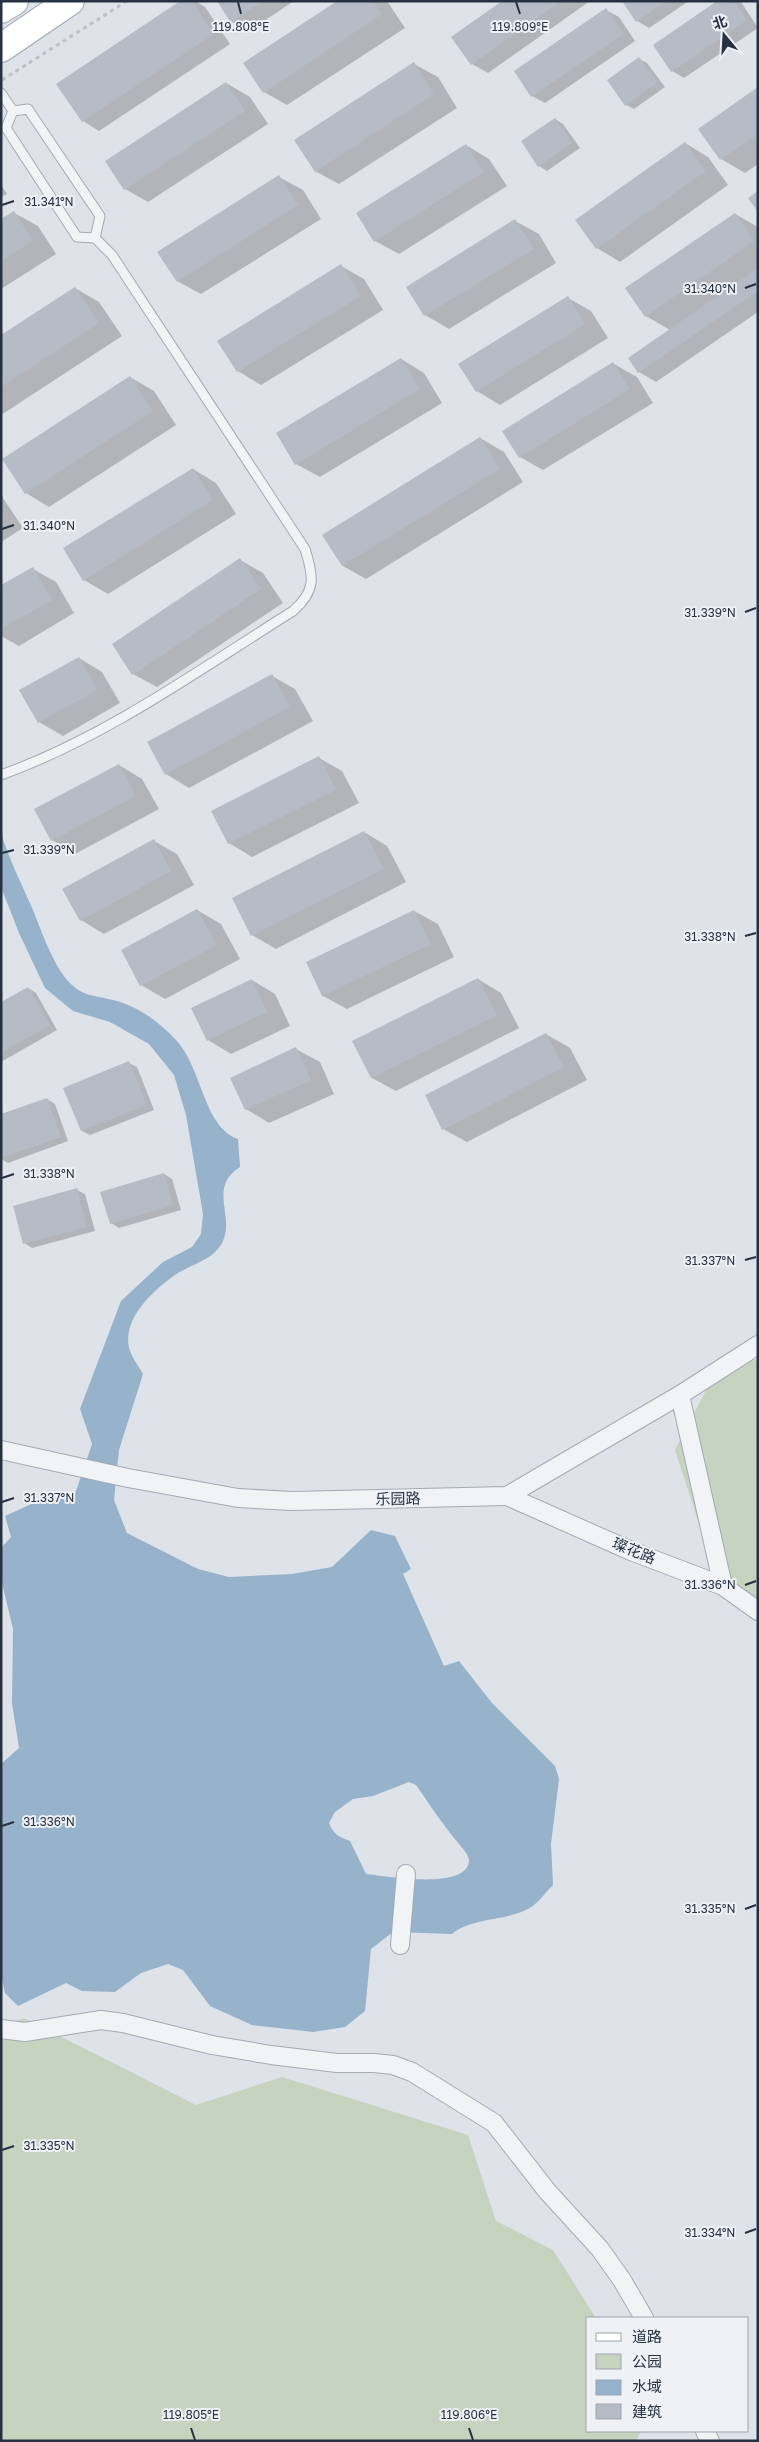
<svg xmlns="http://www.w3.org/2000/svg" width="759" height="2442" font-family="'Golos Text','Noto Sans SC',sans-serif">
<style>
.green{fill:#c5d3bf}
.water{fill:#97b2cb;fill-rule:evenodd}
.shadow{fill:#0003}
.building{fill:#b5bcc6}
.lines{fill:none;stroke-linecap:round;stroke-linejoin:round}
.service-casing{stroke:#a3aab3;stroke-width:11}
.minor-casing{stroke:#a3aab3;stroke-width:20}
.primary-casing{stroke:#9da8b5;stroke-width:30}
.path{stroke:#bcc1c8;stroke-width:3;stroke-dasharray:4 4;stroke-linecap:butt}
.service{stroke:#f1f4f7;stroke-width:9}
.minor{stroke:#f1f4f7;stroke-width:18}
.primary{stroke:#fff;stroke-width:28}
.ticks{fill:none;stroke:#263141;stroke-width:2}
.labels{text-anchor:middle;stroke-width:4;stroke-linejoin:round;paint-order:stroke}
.street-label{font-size:15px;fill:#263141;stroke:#eef2f6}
.ticks-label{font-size:12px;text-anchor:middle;fill:#263141;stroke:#eef2f6;stroke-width:4;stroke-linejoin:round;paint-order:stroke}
</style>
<rect width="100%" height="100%" fill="#dee3e9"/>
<g class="green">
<path d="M758,1360V1600L717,1579L675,1450L719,1365Z"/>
<path d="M24,2018L196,2105L282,2077L468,2135L496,2221L553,2250L596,2318H588V2431H641L636,2441H1V2026Z"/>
</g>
<path class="water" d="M1,833C9,859 22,885 33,910C41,930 49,953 61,972C81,1001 95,993 123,1003C143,1010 161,1024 175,1039C202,1066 203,1127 238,1139L240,1167C207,1188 236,1216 222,1243C212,1261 191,1264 175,1275C152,1291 120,1321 130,1351C133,1359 139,1367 143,1374L119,1450L114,1500L127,1533L198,1569L229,1577L292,1574L332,1567L371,1530L395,1536L411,1569L403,1574L444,1666L459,1661L492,1703L555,1766L559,1779L551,1844L553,1885C547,1891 541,1899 534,1905C512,1922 473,1916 452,1934L393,1932L371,1949L365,2011L345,2027L313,2032L252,2025L210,2006L183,1970L168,1964L141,1973L115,1992L82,1991L66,1983L18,2006L5,1993L1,1975V1764L19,1748L12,1703L13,1629L1,1579V1548L11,1537L5,1516L38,1501L75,1494L92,1444L80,1409L121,1301L163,1262L192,1247L201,1234L203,1214L186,1115L174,1075L149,1044L110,1022L73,1011L45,988L19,933L1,887ZM409,1782L416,1785C430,1805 443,1825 459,1844C463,1849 468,1854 469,1860C469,1891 384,1876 366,1874L350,1841C339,1837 333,1834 329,1823L335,1812L353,1799L373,1796Z"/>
<g class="shadow">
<path d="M182,1H195L205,7L230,44L99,131L83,121Z"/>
<path d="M218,1H294L249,31L232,22Z"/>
<path d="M340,1H387L405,28L287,105L264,92Z"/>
<path d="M505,1H590L488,73L472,64Z"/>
<path d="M623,1H689L649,28L637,21Z"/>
<path d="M719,1L741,2L758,28L684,78L672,71Z"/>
<path d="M606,10L619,17L635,41L545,103L532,96Z"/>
<path d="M639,59L647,63L665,87L634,109L626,105Z"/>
<path d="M414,64L438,77L457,108L339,184L315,171Z"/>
<path d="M226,83L250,97L268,124L148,202L125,189Z"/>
<path d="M758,88V164L745,173L721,159L700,129Z"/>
<path d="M555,119L563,124L580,148L547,171L539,166Z"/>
<path d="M685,143L708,157L728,185L620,262L597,248Z"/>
<path d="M466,145L489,159L507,186L399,254L375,241Z"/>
<path d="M279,177L303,190L321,219L201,294L177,281Z"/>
<path d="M1,185L7,194L1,197Z"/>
<path d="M14,213L38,226L56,254L1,289V221Z"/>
<path d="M735,214L758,227V312L656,382L639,372L629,358L670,330L646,316Z"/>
<path d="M515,221L539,234L556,263L449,329L425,315L408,288Z"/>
<path d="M341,266L364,279L383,310L261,385L238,371Z"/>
<path d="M75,288L99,302L122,336L1,415V337Z"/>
<path d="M568,298L591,311L608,338L500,405L477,391Z"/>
<path d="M401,359L424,373L442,403L320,477L296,464Z"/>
<path d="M614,364L637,377L653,403L543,470L520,457Z"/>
<path d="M130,377L154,391L176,425L49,507L26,493Z"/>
<path d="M480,438L504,452L523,482L366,579L343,566L324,535Z"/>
<path d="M193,469L216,483L236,514L108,594L84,580Z"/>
<path d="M1,495L23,528L1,542Z"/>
<path d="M240,560L263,573L283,603L157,687L133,674Z"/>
<path d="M33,569L56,582L74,613L19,646L1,636V587Z"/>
<path d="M79,658L102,672L120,703L63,736L39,722Z"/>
<path d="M272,676L295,689L313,721L189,788L166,774Z"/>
<path d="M319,758L342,771L359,803L252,857L229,843Z"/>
<path d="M119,765L142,779L159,809L75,854L52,840Z"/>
<path d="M364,832L387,846L406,882L276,949L252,935Z"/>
<path d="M154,841L177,854L194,885L104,934L81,920Z"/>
<path d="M197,910L221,924L240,959L165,999L141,985Z"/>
<path d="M414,911L438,924L454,957L347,1009L323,996L307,963Z"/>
<path d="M478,979L501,993L519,1028L396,1091L372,1078L354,1042Z"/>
<path d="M252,980L275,994L290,1026L231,1054L208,1040Z"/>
<path d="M28,988L36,993L57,1030L1,1062V1004Z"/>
<path d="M546,1034L570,1048L587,1080L467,1142L443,1129Z"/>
<path d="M296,1049L320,1062L334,1094L269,1123L246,1109Z"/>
<path d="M129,1063L137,1067L154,1110L90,1135L82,1131Z"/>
<path d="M47,1099L55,1104L68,1141L8,1163L1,1159V1116Z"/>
<path d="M164,1174L172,1179L181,1210L119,1228L111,1223Z"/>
<path d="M77,1190L85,1194L95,1231L32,1248L24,1243Z"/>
</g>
<g class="building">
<path d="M180,1H192L214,34L82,122L56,84Z"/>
<path d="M217,1H263L231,23Z"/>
<path d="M337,1H373L382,14L263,93L243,63Z"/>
<path d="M502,1H561L471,65L451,37Z"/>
<path d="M622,1H666L636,22Z"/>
<path d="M717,1H734L747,20L671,72L653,45Z"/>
<path d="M606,8L624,34L531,97L514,71Z"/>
<path d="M639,57L657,82L625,106L607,80Z"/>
<path d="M414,62L434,94L315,172L294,140Z"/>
<path d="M226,82L245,111L124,190L105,161Z"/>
<path d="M758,87V134L720,160L698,129Z"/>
<path d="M555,118L572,143L538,167L521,141Z"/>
<path d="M685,142L706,171L596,249L575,220Z"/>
<path d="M466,144L484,172L374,242L356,213Z"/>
<path d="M279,175L298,205L177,282L157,252Z"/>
<path d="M758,191V212L748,198Z"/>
<path d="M14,211L33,241L1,261V219Z"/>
<path d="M735,213L754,241L645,317L625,288Z"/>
<path d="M515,219L534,249L424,316L406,287Z"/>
<path d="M341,264L361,296L237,372L217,341Z"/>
<path d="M758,268V291L638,373L628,358Z"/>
<path d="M75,287L99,323L1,387V335Z"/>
<path d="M568,296L585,324L476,392L458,364Z"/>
<path d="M401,358L420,389L295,465L276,433Z"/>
<path d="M613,362L630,389L519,458L502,431Z"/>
<path d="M130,376L153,411L25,494L2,459Z"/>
<path d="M480,437L500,469L342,566L322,535Z"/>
<path d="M193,468L213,500L83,581L63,548Z"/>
<path d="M240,558L261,589L132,675L112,644Z"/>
<path d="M33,567L52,600L1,629V585Z"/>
<path d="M79,657L97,690L38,723L19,690Z"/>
<path d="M272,674L290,707L165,775L147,742Z"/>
<path d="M319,756L336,790L228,844L211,811Z"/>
<path d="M119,764L136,796L51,841L34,809Z"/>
<path d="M364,831L384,869L251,936L232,898Z"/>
<path d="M154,839L171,871L80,921L62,889Z"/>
<path d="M197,909L217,945L140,986L121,950Z"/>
<path d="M414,910L431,944L322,996L306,962Z"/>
<path d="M478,978L497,1015L371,1078L352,1041Z"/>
<path d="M252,979L267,1012L207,1041L191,1008Z"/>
<path d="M28,987L50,1025L1,1053V1002Z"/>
<path d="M546,1033L564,1067L442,1130L425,1095Z"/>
<path d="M296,1047L311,1080L245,1110L230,1078Z"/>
<path d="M129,1061L147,1105L81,1131L63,1088Z"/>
<path d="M47,1098L61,1137L1,1158V1114Z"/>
<path d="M164,1173L173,1205L110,1224L100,1192Z"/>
<path d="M77,1188L87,1227L23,1244L13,1206Z"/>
</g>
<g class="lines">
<defs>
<g id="service">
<path d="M1,93L13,111"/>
<path d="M28,109L100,216L95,238L77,237L6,128L13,111Z"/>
<path d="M1,775C106,737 199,670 293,611C316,591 314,577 305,549L112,255L95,238"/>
</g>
<g id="minor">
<path d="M680,1395L723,1586"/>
<path d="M1,1450L128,1478L238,1498L292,1501L507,1496L680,1395L758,1345"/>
<path d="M507,1496L631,1551L723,1586L758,1611"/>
<path d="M400,1945L406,1874"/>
<path d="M1,2029L25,2032L101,2020L123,2023L212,2045L271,2055L337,2063H374L393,2065L412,2072L494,2123L547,2191L600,2249L622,2280L644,2318"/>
<path d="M705,2431L710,2441"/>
</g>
<g id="primary">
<path d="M1,9L14,1"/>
<path d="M1,48L70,1"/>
</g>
</defs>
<use href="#service" class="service-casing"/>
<use href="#minor" class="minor-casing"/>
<use href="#primary" class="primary-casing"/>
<path class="path" d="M2,80L127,1"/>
<use href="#service" class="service"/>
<use href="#minor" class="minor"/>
<use href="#primary" class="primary"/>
</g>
<path class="ticks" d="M238,2L241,14M516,2L520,14M2,205L14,201M745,288L756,284M2,529L14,525M745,612L756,608M2,853L14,850M745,936L756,933M2,1178L14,1174M745,1260L756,1257M2,1502L14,1498M745,1585L756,1581M2,1826L14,1822M745,1909L756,1905M2,2150L14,2146M745,2233L756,2229M191,2428L195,2440M469,2428L473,2440"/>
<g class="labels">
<g class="street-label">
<text transform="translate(398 1499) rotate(-1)" y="5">乐园路</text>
<text transform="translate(634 1551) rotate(22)" y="5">璨花路</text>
</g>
</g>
<g class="ticks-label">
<text x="241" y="31">119.808°E</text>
<text x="520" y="31">119.809°E</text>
<text x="49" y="206">31.341°N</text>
<text x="710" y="293">31.340°N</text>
<text x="49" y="530">31.340°N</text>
<text x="710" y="617">31.339°N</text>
<text x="49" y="854">31.339°N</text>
<text x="710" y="941">31.338°N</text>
<text x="49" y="1178">31.338°N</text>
<text x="710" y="1265">31.337°N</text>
<text x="49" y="1502">31.337°N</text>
<text x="710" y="1589">31.336°N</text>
<text x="49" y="1826">31.336°N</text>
<text x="710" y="1913">31.335°N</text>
<text x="49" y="2150">31.335°N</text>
<text x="710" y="2237">31.334°N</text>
<text x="191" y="2419">119.805°E</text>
<text x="469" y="2419">119.806°E</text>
</g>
<rect width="759" height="2442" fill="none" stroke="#263141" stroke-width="5"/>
<rect x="586" y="2317" width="162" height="115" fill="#eef2f6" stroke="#9ea5ae"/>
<rect x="596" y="2333" width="25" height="8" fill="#ffffff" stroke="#9ea5ae"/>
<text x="632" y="2342" font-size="15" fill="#263141">道路</text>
<rect x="596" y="2354" width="25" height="15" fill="#c5d3bf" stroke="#9ea5ae"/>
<text x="632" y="2367" font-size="15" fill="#263141">公园</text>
<rect x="596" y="2380" width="25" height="15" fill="#97b2cb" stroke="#9ea5ae"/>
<text x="632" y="2392" font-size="15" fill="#263141">水域</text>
<rect x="596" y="2404" width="25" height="15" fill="#b5bcc6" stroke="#9ea5ae"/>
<text x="632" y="2417" font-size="15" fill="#263141">建筑</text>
<g transform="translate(724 35) rotate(342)" stroke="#eef2f6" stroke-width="4" paint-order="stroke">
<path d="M0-4L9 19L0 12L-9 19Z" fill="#263141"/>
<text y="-8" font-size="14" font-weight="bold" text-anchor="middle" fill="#263141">北</text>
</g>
</svg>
